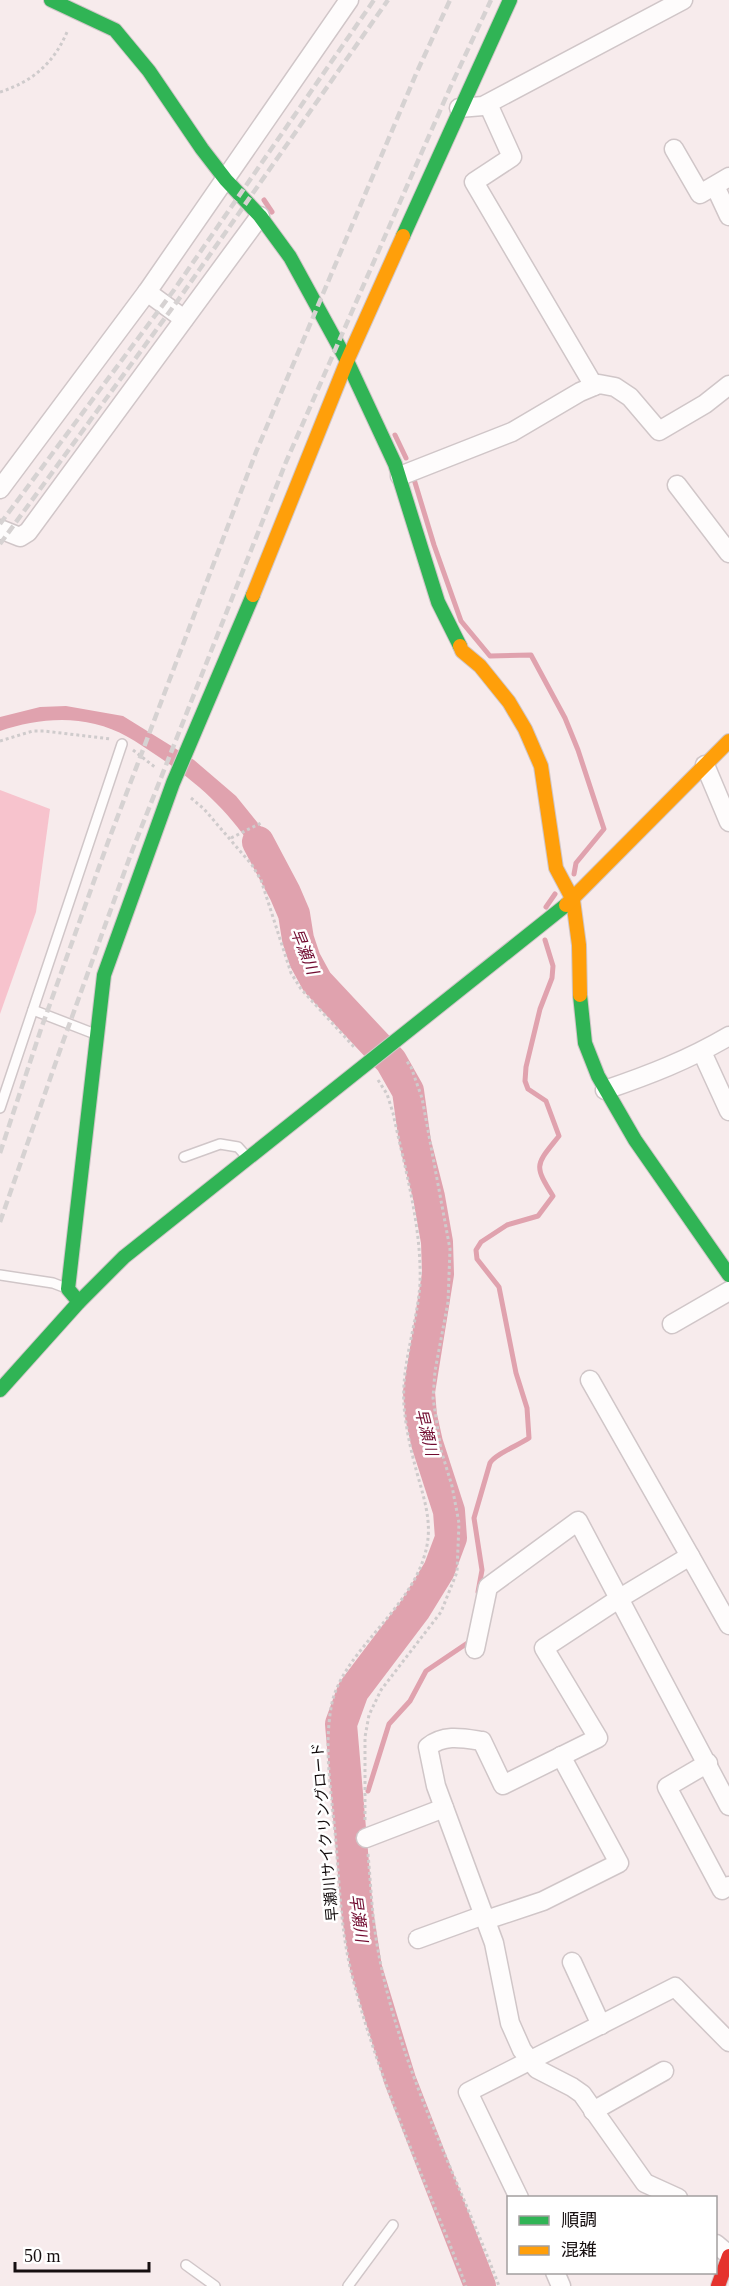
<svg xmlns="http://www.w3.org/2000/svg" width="729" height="2286" font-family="'Times New Roman','Noto Sans JP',serif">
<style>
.green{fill:#f7c3cd}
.water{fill:#e0a2ae}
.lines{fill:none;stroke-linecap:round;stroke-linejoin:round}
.stream{stroke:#e0a2ae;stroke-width:5}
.river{stroke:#e0a2ae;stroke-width:32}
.lane-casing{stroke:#d0c6c8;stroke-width:12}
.street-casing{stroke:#d0c6c8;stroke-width:21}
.fast-casing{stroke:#d0c6c8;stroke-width:16}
.slow-casing{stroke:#d0c6c8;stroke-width:16}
.jam-casing{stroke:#d0c6c8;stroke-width:16}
.path{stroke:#cfcbcc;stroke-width:3;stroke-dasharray:3 3;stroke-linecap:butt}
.lane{stroke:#fefcfc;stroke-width:9}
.street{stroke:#fefcfc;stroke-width:18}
.fast{stroke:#30b455;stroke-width:14}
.slow{stroke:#ff9f0a;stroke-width:14}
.jam{stroke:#e5322d;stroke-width:14}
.rail{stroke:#d6d2d2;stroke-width:4.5;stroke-dasharray:9 4.5;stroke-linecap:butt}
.labels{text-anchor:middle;stroke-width:5;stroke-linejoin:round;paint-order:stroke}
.street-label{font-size:15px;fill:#160f10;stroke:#fff}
.water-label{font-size:16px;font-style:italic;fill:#710b30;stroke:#fff}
</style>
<rect width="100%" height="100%" fill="#f7ebec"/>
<path class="green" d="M0,790L50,809L36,912L0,1014Z"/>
<path class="water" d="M66,706L123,716L194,760L236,796L278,848L292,876L272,881C242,824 209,790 156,755C137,742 118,729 95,724C63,716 30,721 0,731V717L40,707Z"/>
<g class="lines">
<g class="stream">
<path d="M264,200L272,212"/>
<path d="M395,435L406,458"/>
<path d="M413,476L434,545L461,621L490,656L531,655L565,718L578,750L604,829L576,863L574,874"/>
<path d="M546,907L555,894"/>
<path d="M478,1592L482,1570L474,1518L490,1463C495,1454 519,1445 529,1438L527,1408L516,1373L499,1287L477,1259L476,1250L481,1242L507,1225L538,1216L553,1196C533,1164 536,1165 559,1136L546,1101L528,1089L525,1081L526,1067L540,1009L552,978L553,966L545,940"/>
<path d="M368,1791L389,1724L410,1701L426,1671L469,1642L470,1639"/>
<path d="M347,1808L358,1805"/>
</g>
<path class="river" d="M258,842L285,893L294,914L298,939L305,960L317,982L391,1061L408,1091L415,1142L429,1197L437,1242L438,1274L419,1392L421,1416L427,1443L449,1511L451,1538L439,1570L415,1609L353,1691L341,1724L357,1910L366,1968L400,2080L480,2286"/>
<defs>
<g id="lane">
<path d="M33,1010L95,1034"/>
<path d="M0,1108L122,744"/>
<path d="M184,1157L220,1144L238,1147L246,1156"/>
<path d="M0,1275L53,1283L66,1288"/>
<path d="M186,2265L215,2286"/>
<path d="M348,2286L393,2225"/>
</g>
<g id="street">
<path d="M488,104L512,157L474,182L594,386"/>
<path d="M459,108L483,106L683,0"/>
<path d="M674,149L700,194L729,177"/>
<path d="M715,186L729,216"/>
<path d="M147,292L184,319"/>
<path d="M400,476L512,432L580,392L599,384L615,387L630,397L659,431L705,404L729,385"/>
<path d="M677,485L729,553"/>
<path d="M0,489L147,292L349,0"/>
<path d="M0,529L20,537L28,532L260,216"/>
<path d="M705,765L729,822"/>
<path d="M702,1052L729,1111"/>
<path d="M605,1090C649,1075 688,1060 729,1036"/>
<path d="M672,1324L729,1291"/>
<path d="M590,1380L690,1556"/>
<path d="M475,1649L488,1587L578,1521L729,1806"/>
<path d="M708,1763L667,1787L722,1890L729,1886"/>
<path d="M366,1838L444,1808"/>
<path d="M486,1920L543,1901L619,1863L561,1756"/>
<path d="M418,1939L484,1915"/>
<path d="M572,1962L601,2025"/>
<path d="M593,2111L664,2071"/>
<path d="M519,2198L468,2092L675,1987L729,2042"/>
<path d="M678,2198L645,2183L582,2094L572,2087L537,2069L522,2050L510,2023L494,1943L436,1786L428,1747C444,1734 462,1738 482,1741L503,1785L598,1738L544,1648L620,1598L690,1556L729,1625"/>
<path d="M716,2244L729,2255"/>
<path d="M555,2272L561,2286"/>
</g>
<g id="fast">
<path d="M51,0L115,30L149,71L202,149L226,180L260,216L290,257L347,361L395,464L438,602L460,646"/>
<path d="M403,236L510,0"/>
<path d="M580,995L585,1043L598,1076L635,1140L729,1275"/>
<path d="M79,1302L68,1289L104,975L173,783L253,595"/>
<path d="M0,1390L79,1302L124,1257L566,905"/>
</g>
<g id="slow">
<path d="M253,595L347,361L403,236"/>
<path d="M460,646L462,651L480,666L509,702L525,729L541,766L556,868L573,900L579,945L580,995"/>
<path d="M566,905L729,741"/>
</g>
<path id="jam" d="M718,2286L729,2256"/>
</defs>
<use href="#lane" class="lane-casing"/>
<use href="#street" class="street-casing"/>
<use href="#fast" class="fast-casing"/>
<use href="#slow" class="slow-casing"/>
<use href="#jam" class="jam-casing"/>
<g class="path">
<path d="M0,92C32,82 54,63 67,32"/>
<path d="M0,741L33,731H44L111,739"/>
<path d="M133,750L156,768"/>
<path d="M191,798L204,809L252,865L261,880L291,973L301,989L355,1048"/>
<path d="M231,838L261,823"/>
<path d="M378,1080L387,1094L393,1113C405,1169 422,1227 420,1284C417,1325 401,1365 404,1406C406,1429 411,1451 417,1473C425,1502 434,1527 424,1557C408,1612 339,1655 331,1708C324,1749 331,1791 335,1832C339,1876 340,1923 350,1967C376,2077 426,2180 466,2286"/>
<path d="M365,1820V1737L369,1715L381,1690L441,1612L457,1572L459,1523L452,1486L441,1450L433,1398L435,1371L448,1302L450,1249L422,1098L411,1067L406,1060"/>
<path d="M368,1854C371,1886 372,1918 378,1950C399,2067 457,2175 499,2286"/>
</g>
<use href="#lane" class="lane"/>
<use href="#street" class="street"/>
<use href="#fast" class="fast"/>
<use href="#slow" class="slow"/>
<use href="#jam" class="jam"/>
<g class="rail">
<path d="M0,524L174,290L374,0"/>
<path d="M0,544L181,296L388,0"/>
<path d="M0,1153L41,1029L108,842L256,452L416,74L450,0"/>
<path d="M0,1222L64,1039L132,851L286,462L450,88L491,0"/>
</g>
</g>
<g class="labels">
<g class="street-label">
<text transform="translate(325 1832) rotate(-95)" y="5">早瀬川サイクリングロード</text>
</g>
<g class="water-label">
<text transform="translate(305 951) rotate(68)" y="6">早瀬川</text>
<text transform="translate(427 1432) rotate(76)" y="6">早瀬川</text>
<text transform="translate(359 1918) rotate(82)" y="6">早瀬川</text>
</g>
</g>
<rect x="507" y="2196" width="210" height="78" fill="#ffffff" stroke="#a29f9f" stroke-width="1.5"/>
<rect x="519" y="2216" width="30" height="9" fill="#30b455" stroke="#a29f9f" stroke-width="1.5"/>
<text x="561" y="2226" font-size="18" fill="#160f10">順調</text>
<rect x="519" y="2246" width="30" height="9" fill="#ff9f0a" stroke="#a29f9f" stroke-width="1.5"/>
<text x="561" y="2256" font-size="18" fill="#160f10">混雑</text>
<path d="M15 2262v9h134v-9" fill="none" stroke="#160f10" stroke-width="3"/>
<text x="24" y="2262" font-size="18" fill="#160f10" stroke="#ffffff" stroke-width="4.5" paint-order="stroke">50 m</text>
</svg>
